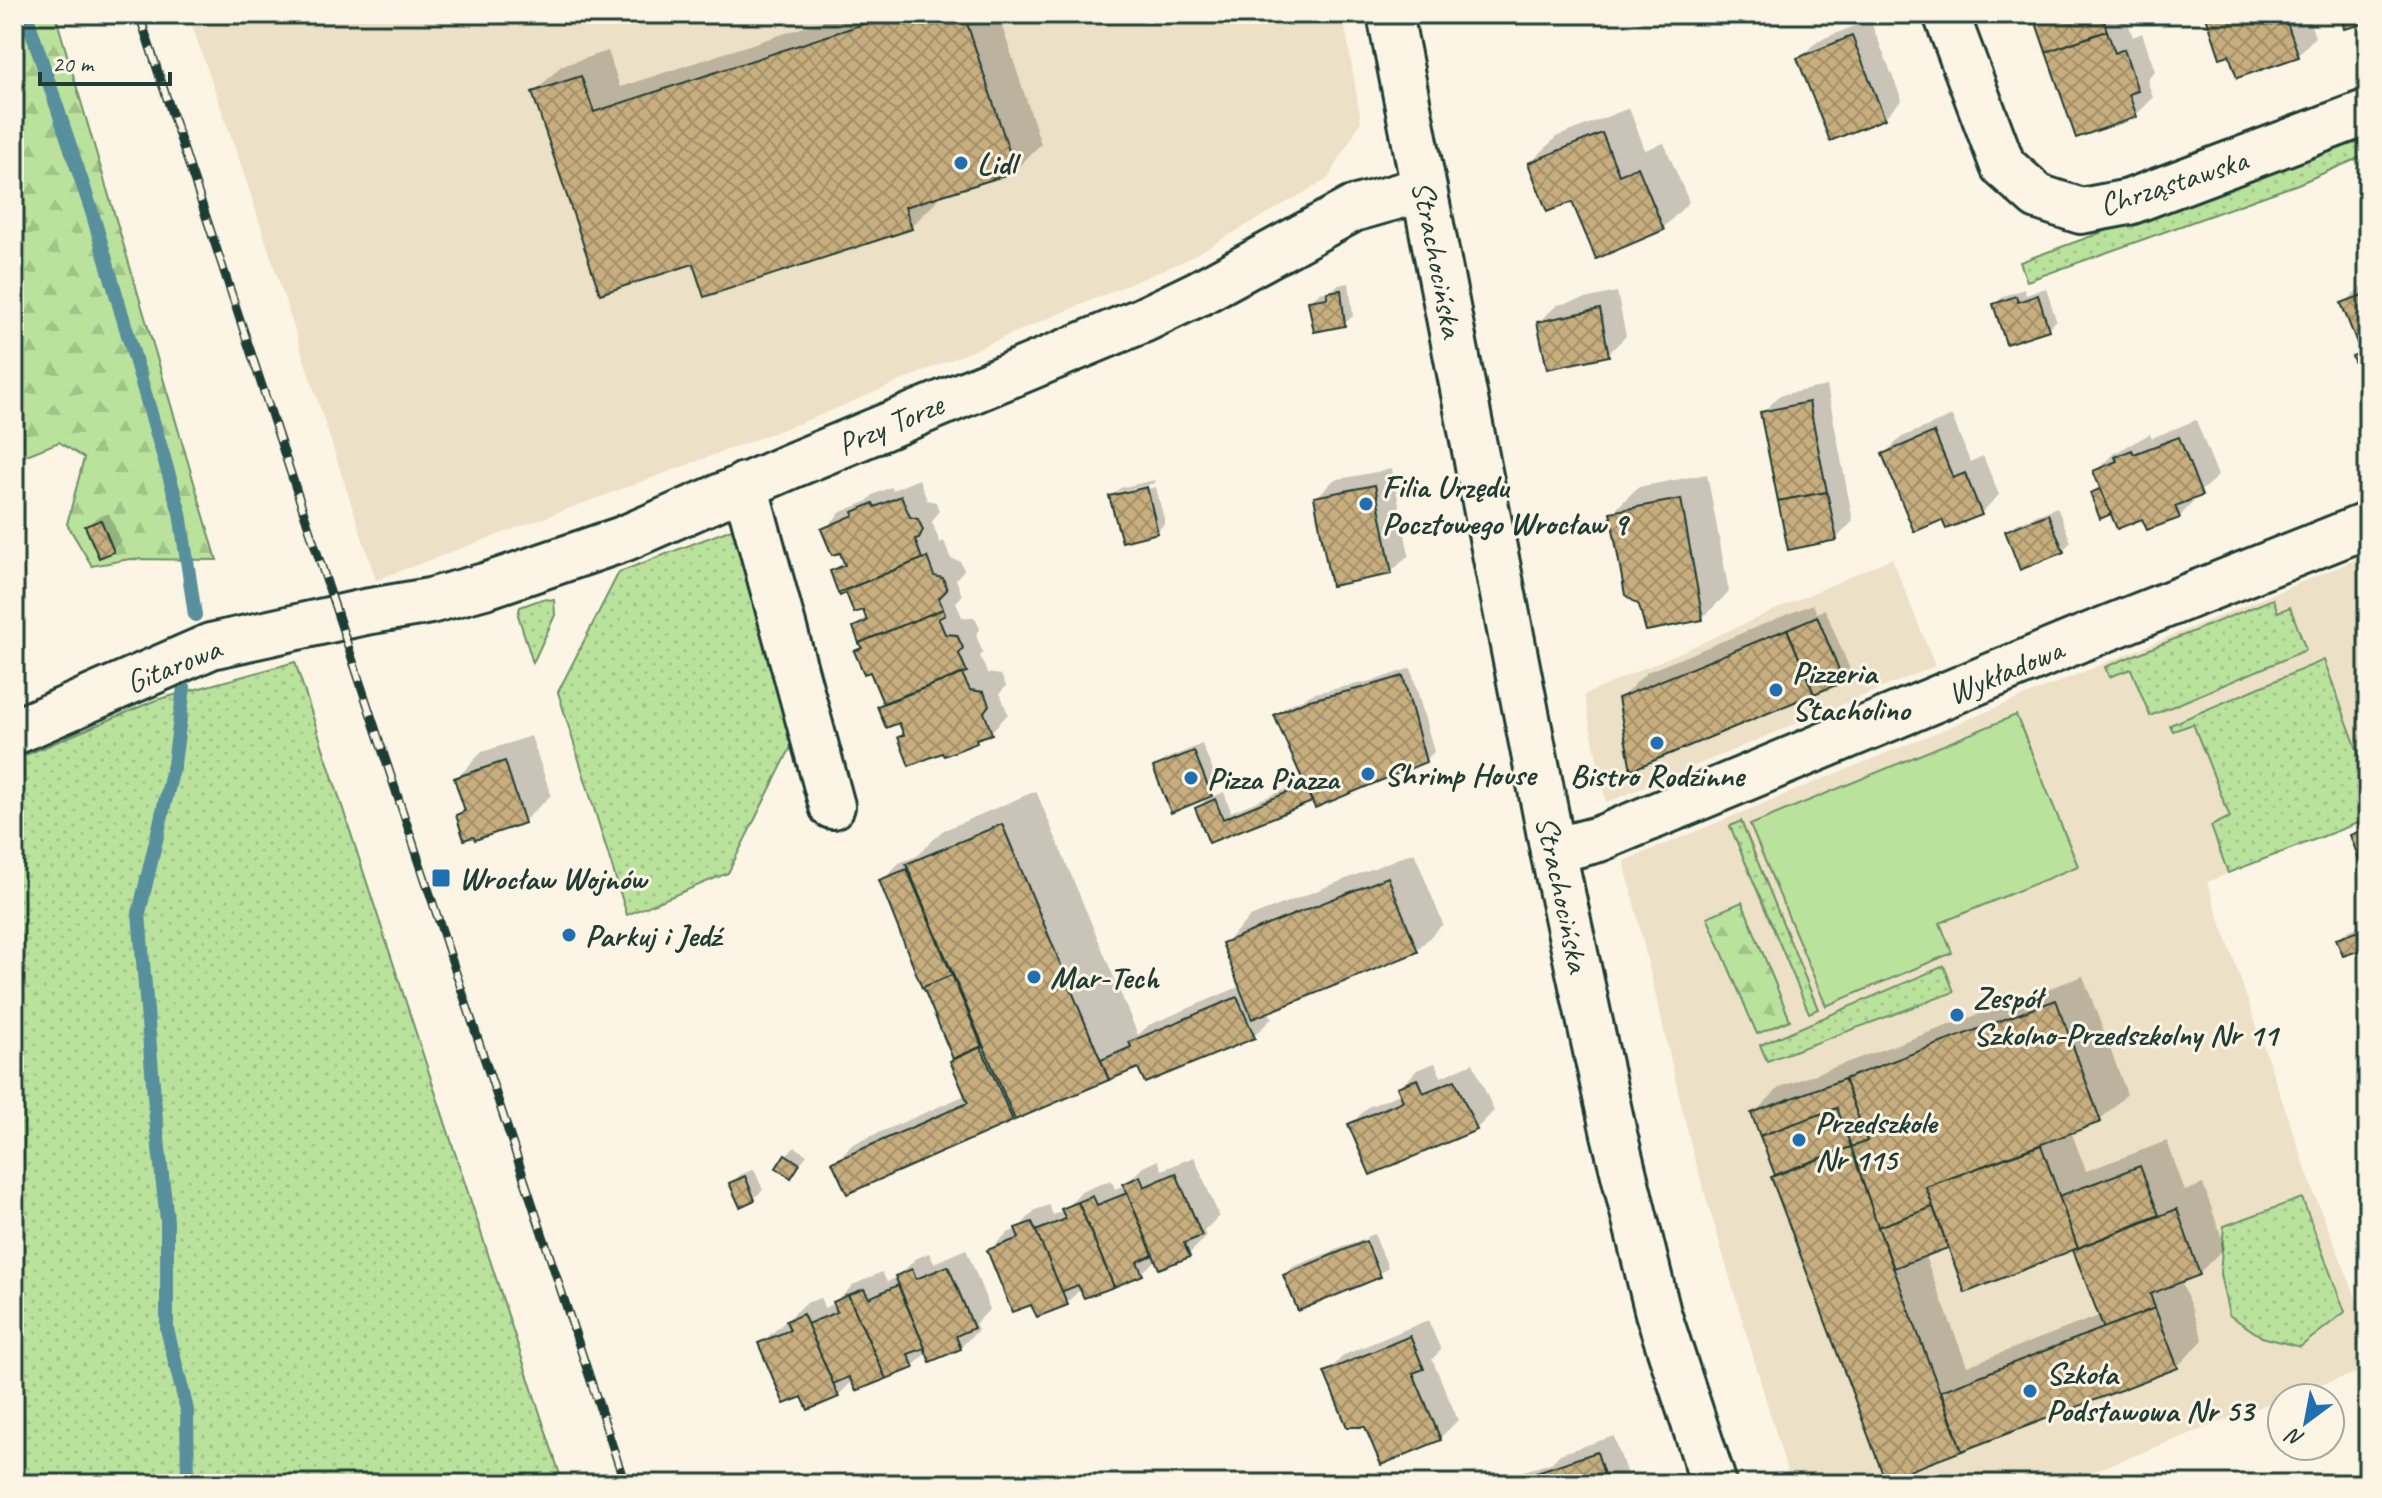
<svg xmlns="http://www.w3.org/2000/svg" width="2382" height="1498" font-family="Caveat,sans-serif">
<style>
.built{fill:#ece0c6}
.grass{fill:url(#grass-dots);stroke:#6d9068;stroke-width:2}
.forest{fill:url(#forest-firs);stroke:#6d9068;stroke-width:2}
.pitch{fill:#bbe29d;stroke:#6d9068;stroke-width:2}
.shadow{fill:#0003;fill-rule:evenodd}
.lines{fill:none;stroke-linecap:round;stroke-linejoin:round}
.stream{stroke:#598f9c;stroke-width:14}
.building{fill:url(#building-cross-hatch);stroke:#1f3d34;stroke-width:2}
.minor-casing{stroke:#1f3d34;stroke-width:50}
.secondary-casing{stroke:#1f3d34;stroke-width:50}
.minor{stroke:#fcf5e5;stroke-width:44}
.secondary{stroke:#fcf5e5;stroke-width:44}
.rail-casing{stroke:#1f3d34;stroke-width:9}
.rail{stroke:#fcf5e5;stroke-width:6;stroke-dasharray:18;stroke-linecap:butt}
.poi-dot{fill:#1f6fb2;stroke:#fcf5e5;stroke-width:3}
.labels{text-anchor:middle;stroke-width:6;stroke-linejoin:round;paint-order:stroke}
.poi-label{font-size:32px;font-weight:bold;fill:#1f3d34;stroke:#fcf5e5;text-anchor:start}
.street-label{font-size:32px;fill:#1f3d34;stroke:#fcf5e5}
</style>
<defs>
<pattern id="grass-dots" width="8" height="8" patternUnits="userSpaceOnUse" patternTransform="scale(2)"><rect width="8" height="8" fill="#bbe29d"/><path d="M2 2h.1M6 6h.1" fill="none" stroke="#a0c388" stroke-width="1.8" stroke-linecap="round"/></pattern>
<pattern id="forest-firs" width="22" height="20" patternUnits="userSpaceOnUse" patternTransform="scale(2)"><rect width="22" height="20" fill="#bbe29d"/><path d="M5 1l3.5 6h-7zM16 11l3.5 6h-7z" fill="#a0c388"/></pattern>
<pattern id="building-cross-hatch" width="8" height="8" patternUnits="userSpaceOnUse" patternTransform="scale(2)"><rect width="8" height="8" fill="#c8ae7f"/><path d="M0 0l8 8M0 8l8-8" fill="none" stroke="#a28f69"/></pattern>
</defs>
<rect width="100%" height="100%" fill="#fcf5e5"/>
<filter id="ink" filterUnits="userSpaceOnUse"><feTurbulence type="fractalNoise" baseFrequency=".0125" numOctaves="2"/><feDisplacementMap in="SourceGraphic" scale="16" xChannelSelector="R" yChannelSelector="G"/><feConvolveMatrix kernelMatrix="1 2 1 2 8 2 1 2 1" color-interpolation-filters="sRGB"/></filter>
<g filter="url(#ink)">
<g class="built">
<path d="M188,14H1343L1361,121L1328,179L1184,261L816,417L376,580L240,162Z"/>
<path d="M1892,558L1935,666L1606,803L1584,695Z"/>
<path d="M2360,558L2368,579V819L2207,882L2314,1193L2368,1327V1369L2282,1398L2061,1484H1791L1692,1150L1624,861Z"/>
</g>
<g class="grass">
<path d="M2368,136V154L2298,184L2027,281L2020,262Z"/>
<path d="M742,525L798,733L728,873L627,915L558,692L619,572Z"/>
<path d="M542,599L554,600L555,615L533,663L518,615L520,607Z"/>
<path d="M2273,599L2278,612L2290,607L2306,650L2150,716L2131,669L2109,677L2105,667Z"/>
<path d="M2324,660L2364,768L2368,767V819L2228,873L2211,826L2230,817L2193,724L2173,731L2170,725Z"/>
<path d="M295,662L563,1484H14V760L156,700Z"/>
<path d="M1741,821L1818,1009L1809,1013L1730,826Z"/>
<path d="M1944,966L1954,992L1767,1061L1760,1045Z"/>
<path d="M2302,1198L2345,1312L2300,1347L2262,1337L2229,1315L2220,1274L2224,1226Z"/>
</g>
<g class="forest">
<path d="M14,14H55L217,560L130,559L92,566L67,524L84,458L59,442L14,460Z"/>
<path d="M1742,902L1790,1020L1757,1034L1707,917Z"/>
</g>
<path class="pitch" d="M2016,715L2078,866L1940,923L1952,953L1826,1006L1750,825Z"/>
<g class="shadow">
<path d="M844,14H998L1041,144L1015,170L936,195L937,201L911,227L535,92L561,66L608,51L620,87Z"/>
<path d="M2035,14H2125L2133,37L2142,33L2155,71L2147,79L2153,98L2136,115Z"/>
<path d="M2211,14H2307L2315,37L2298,55L2230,52L2208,17Z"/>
<path d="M1870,20L1902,100L1884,118L1799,59L1817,41Z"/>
<path d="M1629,108L1645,150L1664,143L1689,202L1663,228L1573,199L1530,164L1556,137Z"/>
<path d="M2368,279V391L2354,357L2362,349L2344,304Z"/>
<path d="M1349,283L1353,316L1344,324L1310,302L1319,293L1331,291L1338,285Z"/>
<path d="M2046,288L2056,320L2048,328L1995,304L2004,296L2024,289L2026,295Z"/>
<path d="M1617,292L1626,336L1608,354L1539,322L1557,305Z"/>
<path d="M1827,386L1853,521L1836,539L1763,413L1780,395Z"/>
<path d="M1952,416L1970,462L1983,456L1999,495L1981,513L1943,517L1884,454L1902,437Z"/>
<path d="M2196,420L2218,476L2195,496L2196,499L2179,517H2143L2112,512L2092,493L2100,485L2095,472L2113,454L2150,434L2152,438Z"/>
<path d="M1392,469L1409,555L1391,572L1316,498L1334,480Z"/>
<path d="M1707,474L1729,592L1702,618L1642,605L1612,513L1638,487Z"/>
<path d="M919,479L927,500L936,502L939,511L932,522L940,543L944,541L951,559L960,561L964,570L956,579L962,596L956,602L962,617L975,618L980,629L976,635L983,653L980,656L987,673L1001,675L1006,686L1000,693L1008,714L991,732L983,734L976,742L900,738L905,733L900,720L880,706L884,702L872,670L856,652L863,645L855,627L867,616L864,607L847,591L841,594L832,572L845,560L824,530L841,512L866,502L873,495L891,487L893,490Z"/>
<path d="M1155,480V483L1118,492V496L1156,487L1165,523L1157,531L1111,497L1120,488Z"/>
<path d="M2057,507L2071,542L2063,550L2007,532L2016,524Z"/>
<path d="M109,513L121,542L113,550L88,527L96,518Z"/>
<path d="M1813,604L1817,613L1825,609L1851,672L1844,679L1839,666L1836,669L1620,699L1647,672Z"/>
<path d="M1411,668L1434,752L1425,760L1313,799L1210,840L1197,809L1206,800L1224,792L1231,812L1306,781L1276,716L1285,707L1315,693L1376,680Z"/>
<path d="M531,736L551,795L524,821L458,815L466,807L456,779L482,752Z"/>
<path d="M1202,744L1219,786L1210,794L1156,768L1164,760Z"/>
<path d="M1036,791L1138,1035L1149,1025L1241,986L1224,944L1250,917L1414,852L1443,924L1417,950L1268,1010L1272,1018L1254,1036L1139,1065L1012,1119L835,1162L853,1144L966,1095L952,1061L955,1058L882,881L899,863L917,856L942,831Z"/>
<path d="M2368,820V866L2352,836Z"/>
<path d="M2368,923L2366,946L2339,939L2347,931Z"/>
<path d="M2368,964V979L2364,968Z"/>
<path d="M2083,976L2127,1094L2100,1120L2071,1131L2086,1171L2167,1141L2185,1191L2203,1184L2225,1247L2199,1273L2181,1280L2203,1340L2177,1367L1887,1477L1774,1177L1776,1174L1754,1113L1780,1087ZM1949,1245L2075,1247L2101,1315L1967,1366L1924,1254Z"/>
<path d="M1435,1063L1441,1077L1473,1063L1494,1111L1476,1129L1350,1125L1368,1107L1402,1093L1400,1088L1417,1070Z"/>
<path d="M795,1147L807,1155L791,1175L786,1155Z"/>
<path d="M1194,1157L1219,1216L1204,1231L1206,1237L1188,1255L1157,1258L1142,1273L1082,1288L1066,1303L1032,1302L989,1251L1007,1233L1018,1229L1035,1210L1049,1205L1053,1215L1063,1211L1081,1192L1111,1180L1115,1189L1125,1185L1143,1167L1158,1160L1162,1170Z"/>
<path d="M754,1169L763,1190L754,1198L732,1183L740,1175Z"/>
<path d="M1374,1234L1388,1267L1381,1273L1366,1237Z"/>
<path d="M1363,1239L1380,1275H1285L1293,1267Z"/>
<path d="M966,1249L990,1309L975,1324L978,1330L960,1348L928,1351L913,1366L853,1380L838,1396L803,1395L760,1344L806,1303L821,1298L824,1308L836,1303L853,1285L882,1272L887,1282L898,1277L915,1259L929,1253L934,1263Z"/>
<path d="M1428,1320L1441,1350L1432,1359L1458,1420L1440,1438L1366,1425L1327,1373L1344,1355Z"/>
<path d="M1614,1436L1630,1484H1509L1517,1473L1551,1463L1560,1454Z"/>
</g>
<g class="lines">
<g class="stream">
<path d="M26,14L92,212L180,513L195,615"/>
<path d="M184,687L174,764L139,913L156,1120L167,1221V1329L187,1410L188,1484"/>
</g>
</g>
<g class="building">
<path d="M894,14H964L1016,172L905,207L912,229L704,297L693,264L600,294L532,92L581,76L594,112Z"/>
<path d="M2033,14H2102L2107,31L2046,52Z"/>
<path d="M2214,14H2284L2299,57L2237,78L2229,55L2220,58L2206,16Z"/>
<path d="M2341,14H2368V23L2344,29Z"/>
<path d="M2107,31L2115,53L2124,49L2138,91L2129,94L2137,117L2076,138L2046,52Z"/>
<path d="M1852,36L1885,119L1830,141L1797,58Z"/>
<path d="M1602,133L1619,175L1638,167L1664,230L1596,259L1572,202L1547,212L1528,163Z"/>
<path d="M1341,290L1345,326L1314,332L1308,301L1327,298V292Z"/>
<path d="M2368,293V396L2352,356L2361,353L2341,303Z"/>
<path d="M2038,295L2049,330L2006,344L1993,304L2016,296L2018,302Z"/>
<path d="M1600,309L1609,356L1547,369L1537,322Z"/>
<path d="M1809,402L1827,492L1778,501L1760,412Z"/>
<path d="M1934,432L1953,478L1965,473L1982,515L1946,529L1942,520L1914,532L1882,454Z"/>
<path d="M2179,437L2202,496L2175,506L2180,518L2147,530L2142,519L2117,529L2093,471L2117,461L2115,457L2132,450L2134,454Z"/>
<path d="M1375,485L1392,574L1331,586L1314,497Z"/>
<path d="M1147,487L1158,533L1122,542L1109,496Z"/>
<path d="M2100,489L2111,514L2100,519L2090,493Z"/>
<path d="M1827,492L1837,540L1788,550L1778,501Z"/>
<path d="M901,496L910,517L918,519L923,530L919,538L915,539L922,559L838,593L830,571L845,565L840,553L832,555L821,529L854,515L853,512L873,503L875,507Z"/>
<path d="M1681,499L1703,620L1646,631L1639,605L1625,595L1610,512Z"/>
<path d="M2048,514L2064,552L2020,570L2005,531Z"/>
<path d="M101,520L114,552L99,558L85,526Z"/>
<path d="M927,557L934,576L943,578L947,590L939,598L943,609L859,643L853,627L867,621L863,610L854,613L846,593L840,596L838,593Z"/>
<path d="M943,609L945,615L938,619L940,622L945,634L957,635L963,648L959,654L967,672L883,703L870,672L864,674L854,651L862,648L859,643Z"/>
<path d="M1817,616L1844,682L1814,694L1787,629Z"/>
<path d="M1787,629L1814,694L1631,770L1618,698Z"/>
<path d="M962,674L970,690L984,692L989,705L984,712L992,734L976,739L977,743L944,756L942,753L909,766L898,737L904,735L899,723L886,728L877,706Z"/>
<path d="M1403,676L1426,762L1315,808L1274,715L1305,701L1366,687Z"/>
<path d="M1194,751L1212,796L1171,813L1153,767Z"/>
<path d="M505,761L525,823L475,840L473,837L464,840L456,815L465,811L454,778Z"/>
<path d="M1305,785L1312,802L1209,843L1195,808L1215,799L1223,819Z"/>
<path d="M1002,824L1109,1080L1015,1120L906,864Z"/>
<path d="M2368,828V868L2363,870L2350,835Z"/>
<path d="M907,869L952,975L922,988L879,880Z"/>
<path d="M1388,877L1418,952L1252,1019L1222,943Z"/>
<path d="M2361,930L2367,948L2343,956L2336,939Z"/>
<path d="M952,975L982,1046L953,1059L923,987Z"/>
<path d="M1237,997L1255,1038L1145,1083L1138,1068L1109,1080L1101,1060L1131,1047L1129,1042Z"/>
<path d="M2056,1000L2101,1122L1926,1187L1933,1207L1878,1227L1851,1147L1867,1141L1844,1079Z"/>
<path d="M981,1047L1013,1121L847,1194L832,1162L968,1103L950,1061Z"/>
<path d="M1417,1079L1423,1093L1455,1080L1477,1130L1370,1175L1348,1124L1403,1101L1397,1087Z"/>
<path d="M1844,1079L1867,1141L1851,1147L1837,1108L1760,1136L1751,1113Z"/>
<path d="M1837,1108L1851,1147L1775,1175L1760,1136Z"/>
<path d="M2041,1145L2078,1248L1965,1293L1926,1187Z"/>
<path d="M1851,1147L1878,1227L1962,1451L1885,1480L1771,1177Z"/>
<path d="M785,1154L800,1164L791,1178L776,1168Z"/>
<path d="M2140,1166L2159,1215L2078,1248L2059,1196Z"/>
<path d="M1176,1173L1202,1236L1184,1243L1190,1257L1159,1269L1123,1184L1140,1176L1144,1187Z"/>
<path d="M745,1176L755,1200L740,1207L729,1183Z"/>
<path d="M1127,1193L1153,1255L1137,1262L1143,1275L1114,1287L1078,1202L1093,1196L1097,1205Z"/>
<path d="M1078,1202L1114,1287L1084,1298L1078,1285L1061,1292L1035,1231L1066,1219L1061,1209Z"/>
<path d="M1933,1207L1948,1248L1894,1268L1878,1227Z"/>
<path d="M2177,1209L2200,1275L2150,1294L2155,1308L2104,1329L2073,1250Z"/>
<path d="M1032,1222L1068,1305L1037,1317L1031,1305L1012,1312L987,1250L1019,1238L1015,1228Z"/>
<path d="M1366,1241L1381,1277L1298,1311L1283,1275Z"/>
<path d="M948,1266L974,1328L956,1336L961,1349L930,1362L895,1276L912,1269L916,1279Z"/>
<path d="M898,1285L925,1348L908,1354L914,1368L886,1379L848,1295L864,1289L869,1298Z"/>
<path d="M848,1295L886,1379L856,1391L849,1377L833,1384L807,1324L837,1312L833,1302Z"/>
<path d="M2155,1308L2178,1368L1962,1451L1941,1391Z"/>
<path d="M803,1314L839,1397L808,1410L802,1397L784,1404L758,1343L790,1330L786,1321Z"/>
<path d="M1410,1336L1424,1369L1413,1373L1441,1440L1381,1465L1365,1427H1347L1324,1372Z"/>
<path d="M1597,1452L1607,1484H1544L1540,1471Z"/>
<path d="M1540,1471L1544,1484H1507L1506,1481Z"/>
</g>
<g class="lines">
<defs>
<g id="minor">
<path d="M1946,14L2003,166L2038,197L2081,211L2129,202L2368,112"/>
<path d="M745,485L832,806"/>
<path d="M14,732L211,646L365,612L430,601L488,585L623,539L793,465L1143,320L1199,293L1353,209L1424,189"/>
<path d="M1553,851L1599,839L2078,640L2368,525"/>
</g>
<path id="secondary" d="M1390,14L1553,851L1614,1134L1658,1313L1714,1484"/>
</defs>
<use href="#minor" class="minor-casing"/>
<use href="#secondary" class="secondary-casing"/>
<use href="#minor" class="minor"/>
<use href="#secondary" class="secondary"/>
<defs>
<path id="rail" d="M139,14L625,1484"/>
</defs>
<use href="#rail" class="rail-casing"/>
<use href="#rail" class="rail"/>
</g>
</g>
<g class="poi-dot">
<circle cx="961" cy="163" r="8"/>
<circle cx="1366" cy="504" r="8"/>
<circle cx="1776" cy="690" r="8"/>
<circle cx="1657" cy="743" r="8"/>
<circle cx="1368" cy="774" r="8"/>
<circle cx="1191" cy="778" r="8"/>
<rect x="431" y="868" width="20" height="20" rx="4"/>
<circle cx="569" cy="935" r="8"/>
<circle cx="1034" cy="977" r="8"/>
<circle cx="1957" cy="1015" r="8"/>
<circle cx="1799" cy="1140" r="8"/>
<circle cx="2030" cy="1391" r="8"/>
</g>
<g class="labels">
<g class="poi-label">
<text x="977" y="174">Lidl</text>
<text x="1382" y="497">Filia Urzędu<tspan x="1382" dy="37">Pocztowego Wrocław 9</tspan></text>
<text x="1792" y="683">Pizzeria<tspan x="1792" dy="37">Stacholino</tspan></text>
<text x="1384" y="785">Shrimp House</text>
<text x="1657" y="786" text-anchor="middle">Bistro Rodzinne</text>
<text x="1207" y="789">Pizza Piazza</text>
<text x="459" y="889">Wrocław Wojnów</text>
<text x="585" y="946">Parkuj i Jedź</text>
<text x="1050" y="988">Mar-Tech</text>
<text x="1973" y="1008">Zespół<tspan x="1973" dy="37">Szkolno-Przedszkolny Nr 11</tspan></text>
<text x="1815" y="1133">Przedszkole<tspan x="1815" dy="37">Nr 115</tspan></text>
<text x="2046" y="1384">Szkoła<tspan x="2046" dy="37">Podstawowa Nr 53</tspan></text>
</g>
<g class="street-label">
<text transform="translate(2173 182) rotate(-18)" y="11">Chrząstawska</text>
<text transform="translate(1438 259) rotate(79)" y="11">Strachocińska</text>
<text transform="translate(890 424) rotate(-23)" y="11">Przy Torze</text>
<text transform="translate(173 665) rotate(-22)" y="11">Gitarowa</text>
<text transform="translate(2005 671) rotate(-23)" y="11">Wykładowa</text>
<text transform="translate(1563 894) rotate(78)" y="11">Strachocińska</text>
</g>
</g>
<rect width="2382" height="1498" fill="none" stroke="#fcf5e5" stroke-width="48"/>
<rect x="24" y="24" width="2334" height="1450" fill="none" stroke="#1f3d34" stroke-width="3" filter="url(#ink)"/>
<g transform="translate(2306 1422) rotate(212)"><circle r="38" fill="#fcf5e5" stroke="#a4ab9e" stroke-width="2"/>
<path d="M0-6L14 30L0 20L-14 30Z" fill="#1f6fb2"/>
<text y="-12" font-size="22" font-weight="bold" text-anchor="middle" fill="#1f3d34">N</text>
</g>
<path d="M40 72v12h130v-12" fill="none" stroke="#1f3d34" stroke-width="4"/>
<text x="52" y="72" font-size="24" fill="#1f3d34" stroke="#fcf5e5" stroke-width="6" paint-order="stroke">20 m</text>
</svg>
